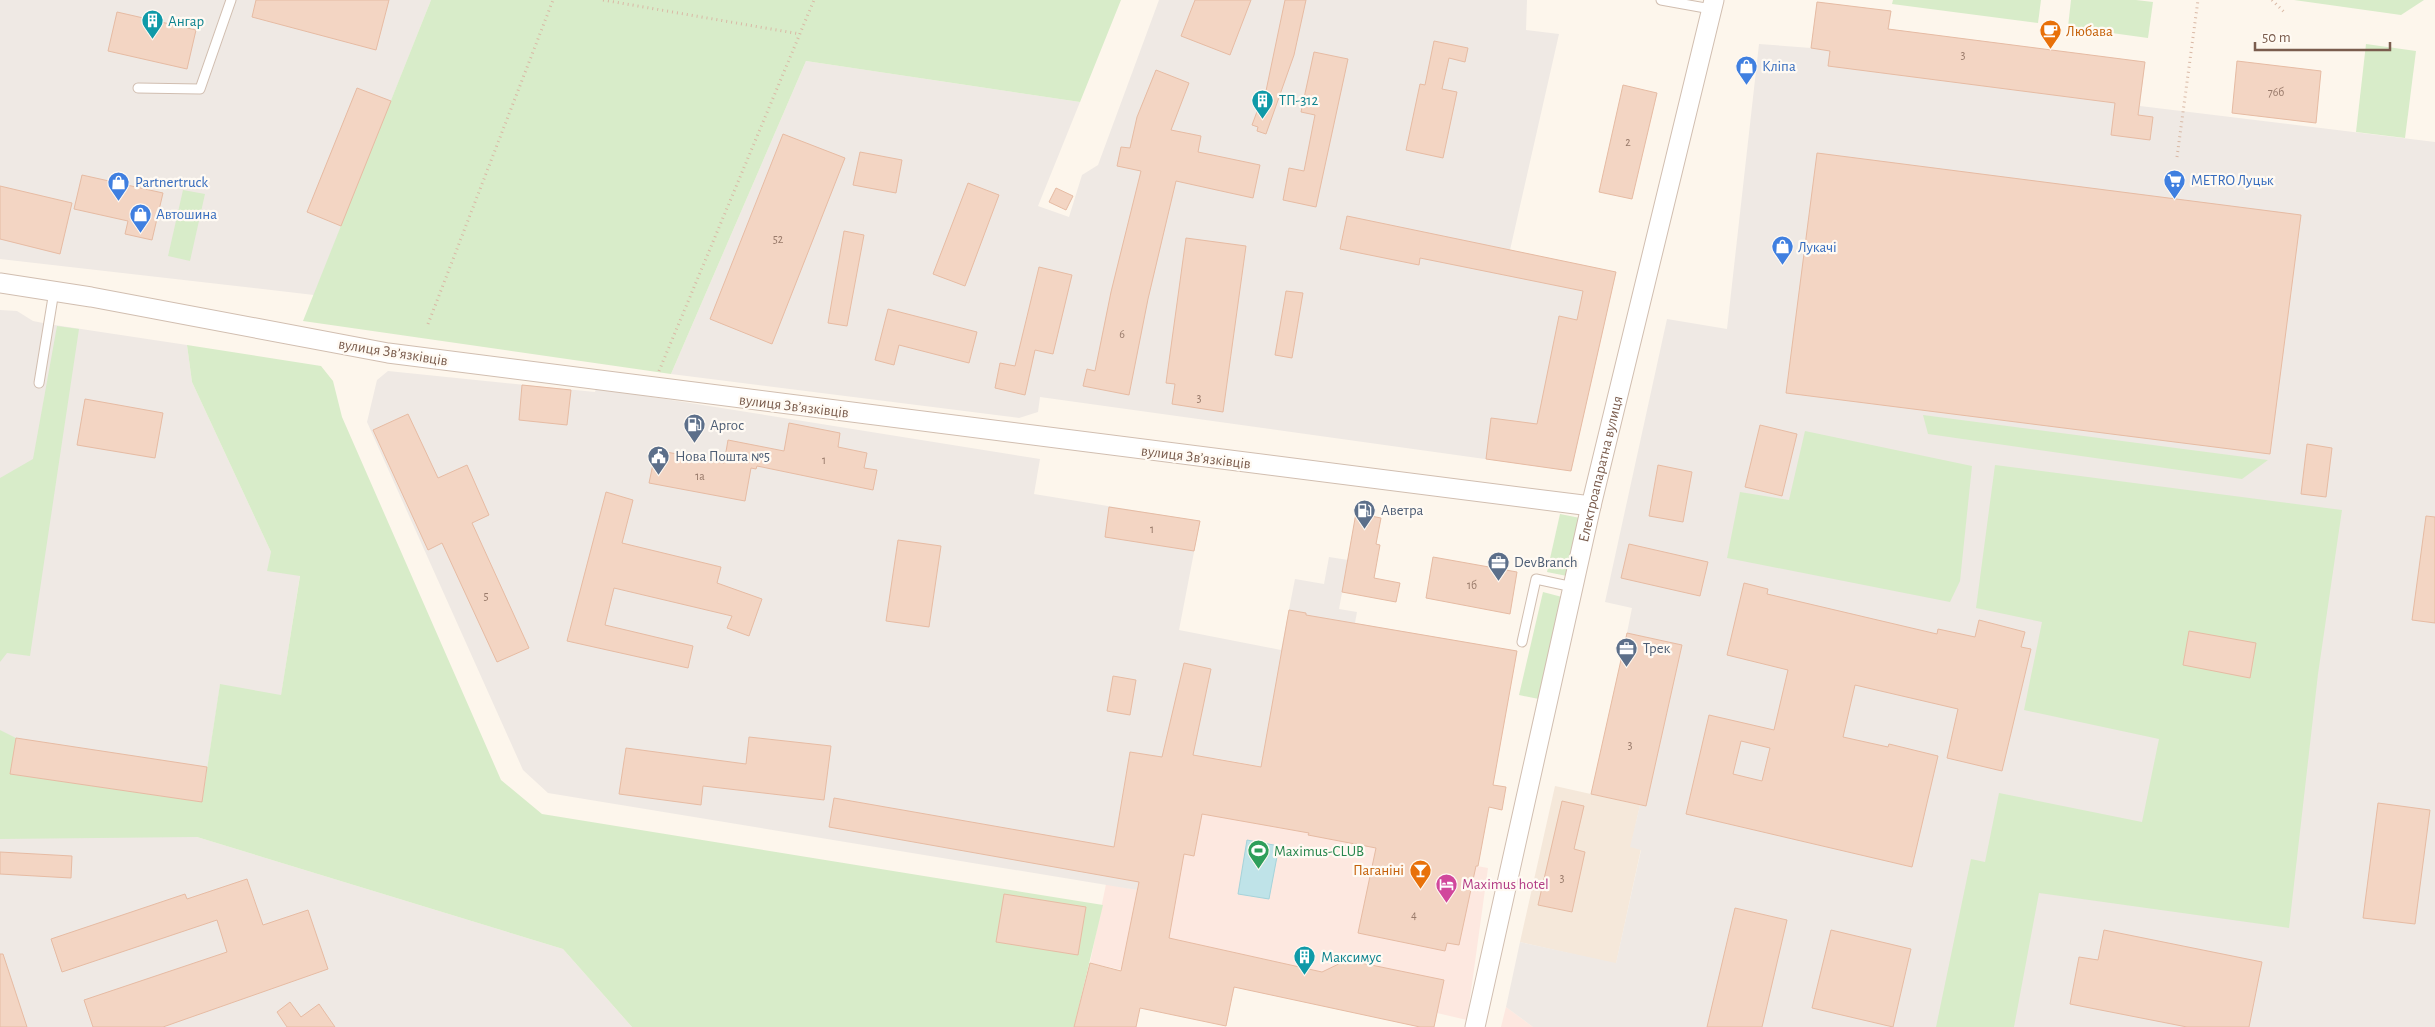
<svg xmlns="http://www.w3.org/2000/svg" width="2435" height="1027" font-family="'Alegreya Sans',sans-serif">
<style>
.residential{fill:#f5e8da}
.commercial{fill:#fde8e0}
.industrial{fill:#efe9e4}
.green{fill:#d8ecc9}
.water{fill:#bfe3e8;stroke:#a5d3da}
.building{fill:#f3d5c3;stroke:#e6bba3;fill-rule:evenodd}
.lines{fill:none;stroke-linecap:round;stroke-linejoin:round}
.lane-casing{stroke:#d1beb0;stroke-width:11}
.street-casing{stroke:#d1beb0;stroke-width:21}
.path{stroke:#d9b8a5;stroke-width:3;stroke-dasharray:1 4;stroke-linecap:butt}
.lane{stroke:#fff;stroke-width:9}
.street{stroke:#fff;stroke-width:19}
.labels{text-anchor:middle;stroke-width:4.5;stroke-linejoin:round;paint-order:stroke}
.number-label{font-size:12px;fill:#987a6a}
.culture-label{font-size:15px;fill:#0d838f;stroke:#fffaf3;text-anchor:start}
.food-label{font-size:15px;fill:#c56008;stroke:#fffaf3;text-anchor:start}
.shop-label{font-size:15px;fill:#366cbe;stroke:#fffaf3;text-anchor:start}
.street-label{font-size:15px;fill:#7a5c4d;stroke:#fffaf3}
.service-label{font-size:15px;fill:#4e5e75;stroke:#fffaf3;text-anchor:start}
.leisure-label{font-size:15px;fill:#27864d;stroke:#fffaf3;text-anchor:start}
.hotel-label{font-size:15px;fill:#b23c85;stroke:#fffaf3;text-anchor:start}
</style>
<rect width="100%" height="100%" fill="#fdf6ec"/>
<path class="residential" d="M1555,786L1640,805L1631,846L1641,849L1616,964L1520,942Z"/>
<g class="commercial">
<path d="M1213,758L1392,790L1382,849L1488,868L1467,1020L1437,1013L1434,1027H1420L1235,987L1233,994L1090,963L1106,884L1137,890L1160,765L1211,773Z"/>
<path d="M1506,1007L1533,1027H1501Z"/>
</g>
<g class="industrial">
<path d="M0,0H431L314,295L0,259Z"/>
<path d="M1159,0H1527L1526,30L1559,34L1510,250L1616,272L1571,471L1040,397L1038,412L1019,418L671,374L806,61L1080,102L1038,206L1069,217L1082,175L1098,165Z"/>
<path d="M1817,2L1891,11L1889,29L2145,62L2140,106L2435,142V1027H1533L1506,1007L1520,942L1616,963L1641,850L1630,847L1640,805L1646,806L1682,645L1627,633L1632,608L1605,602L1667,319L1727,329L1759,44L1811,48Z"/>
<path d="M0,310L17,311L33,321L48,324L187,345L192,382L271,552L300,575L281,696L220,685L197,837L563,949L632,1027H0Z"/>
<path d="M388,371L595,392L596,388L1040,459L1034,494L1200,521L1179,630L1281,650L1295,579L1324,584L1329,557L1348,560L1339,609L1357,612L1355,623L1517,651L1478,866L1382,849L1392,790L1214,758L1211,774L1160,765L1137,890L548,793L523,770L367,422L377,380Z"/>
</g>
<g class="green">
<path d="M431,0H1121L1080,102L806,61L671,374L303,321Z"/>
<path d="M1893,0H2041L2038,23L1892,4Z"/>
<path d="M2071,0H2136L2153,2L2148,38L2068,27Z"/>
<path d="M2294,0H2424L2401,15Z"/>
<path d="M2366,44L2416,51L2405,138L2356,132Z"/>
<path d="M183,190L205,194L190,261L168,256Z"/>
<path d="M57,326L79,329L30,656L7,653L0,662V478L33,459Z"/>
<path d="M187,345L321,366L333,381L342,417L501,780L542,814L1103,905L1074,1027H632L563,949L197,837L0,839V730L16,738L11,774L202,802L220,684L281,695L300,576L267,571L271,552L192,382Z"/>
<path d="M1923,415L2268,460L2242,479L1928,434Z"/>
<path d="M1805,431L1972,466L1960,581L1950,602L1727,558L1740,492L1789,500Z"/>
<path d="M1995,465L2342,510L2318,674L2289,928L2039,893L2014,1027H1936L1971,859L1985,862L1999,793L2142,822L2159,739L2024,710L2042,622L1976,608Z"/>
<path d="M1560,514L1580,518L1567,576L1547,572Z"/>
<path d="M1543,592L1562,597L1539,699L1519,695Z"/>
</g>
<path class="water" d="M1247,840L1279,846L1269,899L1238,894Z"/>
<g class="building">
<path d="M256,0H389L376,50L252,17Z"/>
<path d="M1195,0H1251L1230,55L1181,36Z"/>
<path d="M1285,0H1306L1294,55L1266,134L1257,131L1258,127L1252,125L1258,109L1262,110Z"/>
<path d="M1817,2L1891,11L1888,29L2145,62L2138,115L2153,117L2150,140L2111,135L2115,103L1828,66L1830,51L1811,48Z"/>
<path d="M117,12L196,30L187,69L108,51Z"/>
<path d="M1434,41L1468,48L1465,62L1449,58L1442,89L1457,92L1443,158L1406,150L1420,84L1425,85Z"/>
<path d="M1314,52L1348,59L1316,207L1283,200L1289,168L1304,171L1315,115L1301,112Z"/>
<path d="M2237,61L2321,71L2316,123L2232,113Z"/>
<path d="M1156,70L1189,83L1171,130L1201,136L1198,152L1260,165L1253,198L1176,181L1148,299L1129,395L1083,386L1087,369L1095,371L1111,292L1141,171L1117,166L1121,147L1130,148L1137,117Z"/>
<path d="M1623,85L1657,93L1632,199L1599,192Z"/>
<path d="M357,88L391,101L341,226L307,212Z"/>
<path d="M783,134L845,158L772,344L710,319Z"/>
<path d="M860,152L902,160L896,193L853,185Z"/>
<path d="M1817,153L2301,215L2270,454L1786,393Z"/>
<path d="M82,175L163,193L152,240L125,234L128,221L74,209Z"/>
<path d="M968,183L999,195L965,286L933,274Z"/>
<path d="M0,186L72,203L60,254L0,239Z"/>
<path d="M1056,188L1073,196L1066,210L1049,202Z"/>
<path d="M1347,216L1616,272L1571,471L1486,459L1491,418L1537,424L1559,316L1577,320L1583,291L1420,258L1419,265L1340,249Z"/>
<path d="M844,231L864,235L847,326L828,323Z"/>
<path d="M1186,238L1246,246L1223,412L1172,404L1175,384L1166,383Z"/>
<path d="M1039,267L1072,275L1053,354L1035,350L1025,395L995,388L1000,363L1015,366Z"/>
<path d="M1286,291L1303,293L1292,358L1275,355Z"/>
<path d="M888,309L977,332L969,363L899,345L894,365L875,360Z"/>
<path d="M522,385L571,390L567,425L519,420Z"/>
<path d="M85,399L163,413L155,458L77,445Z"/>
<path d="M408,414L438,478L467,465L489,515L472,523L529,648L497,662L442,543L428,550L373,430Z"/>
<path d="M789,423L840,433L838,447L867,453L864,468L877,470L873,490L757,466L756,469L751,468L745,501L649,483L656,450L724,463L728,440L784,451Z"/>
<path d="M1760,425L1797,434L1782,496L1745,487Z"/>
<path d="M2307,444L2332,448L2326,497L2301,494Z"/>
<path d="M1658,465L1692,472L1683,522L1649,516Z"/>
<path d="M606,492L633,500L622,543L721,567L717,583L762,599L749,636L727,628L732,616L614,588L605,625L693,646L688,668L567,641Z"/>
<path d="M1109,507L1200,521L1194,551L1105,537Z"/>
<path d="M1356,513L1381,518L1376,544L1380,545L1374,578L1400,583L1396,602L1342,592Z"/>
<path d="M2426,516L2435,517V623L2412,620Z"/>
<path d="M898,540L941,546L929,627L886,621Z"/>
<path d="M1629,544L1708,562L1700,596L1621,578Z"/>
<path d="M1433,557L1517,572L1510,614L1426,598Z"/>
<path d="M1744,583L1768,589L1767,594L1937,634L1938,629L1975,637L1979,620L2025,632L2021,647L2031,649L2002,771L1947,758L1958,709L1855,685L1843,737L1888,747L1889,744L1938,756L1912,867L1686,814L1709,715L1774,730L1788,670L1727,655ZM1741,741L1770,748L1762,781L1733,774Z"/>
<path d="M1289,610L1306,613V615L1517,651L1493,785L1506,787L1502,810L1489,807L1478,866H1476L1459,945L1447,943L1445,951L1358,933L1376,848L1308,835L1309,833L1202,814L1194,856L1184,854L1169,938L1322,972L1347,960L1444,980L1434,1027H1420L1234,987L1226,1026L1140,1008L1136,1027H1074L1090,963L1121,971L1139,882L829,827L834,798L1114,847L1130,752L1162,757L1184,663L1211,669L1193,755L1261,767Z"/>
<path d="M2189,631L2256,643L2250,678L2183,665Z"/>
<path d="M1627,633L1682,645L1646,806L1591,794Z"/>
<path d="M1113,676L1136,680L1130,715L1107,711Z"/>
<path d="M749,737L831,746L824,800L703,786L701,805L619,794L626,748L746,764Z"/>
<path d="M16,738L207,767L202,802L10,774Z"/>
<path d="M1562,801L1584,806L1574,849L1585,852L1572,912L1538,905Z"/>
<path d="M2378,803L2430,810L2415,924L2363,918Z"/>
<path d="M0,852L72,856L71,878L0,874Z"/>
<path d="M247,879L263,925L308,910L328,969L163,1027H93L84,1000L227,952L217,920L62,972L51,939L185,894L187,899Z"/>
<path d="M1004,894L1086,907L1078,955L996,942Z"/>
<path d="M1735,908L1787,920L1762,1027H1707Z"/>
<path d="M1831,930L1911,949L1893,1027L1812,1008Z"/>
<path d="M2104,930L2262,962L2249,1027H2187L2070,1004L2079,957L2098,960Z"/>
<path d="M0,954H3L27,1027H0Z"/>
<path d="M290,1002L301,1017L319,1004L335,1027H287L277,1012Z"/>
</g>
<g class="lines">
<defs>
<g id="lane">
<path d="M1661,0L1711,9"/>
<path d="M138,88L200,89L231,0"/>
<path d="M39,383L54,291"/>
<path d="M1522,642L1536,579L1573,587"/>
</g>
<g id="street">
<path d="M0,283L91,297L388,353L1591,506"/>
<path id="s1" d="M1475,1027L1591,506L1714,0"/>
</g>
</defs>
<use href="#lane" class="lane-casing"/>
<use href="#street" class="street-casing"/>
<g class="path">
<path d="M603,0L800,34"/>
<path d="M2272,0L2284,12"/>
<path d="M2177,157L2198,0"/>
<path d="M428,324L553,0"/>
<path d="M659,371L814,0"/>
</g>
<use href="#lane" class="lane"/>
<use href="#street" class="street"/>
</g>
<defs>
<symbol id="building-pin" viewBox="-11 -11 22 30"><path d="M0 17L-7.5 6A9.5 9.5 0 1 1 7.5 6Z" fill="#0f9aa8" stroke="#fffaf3"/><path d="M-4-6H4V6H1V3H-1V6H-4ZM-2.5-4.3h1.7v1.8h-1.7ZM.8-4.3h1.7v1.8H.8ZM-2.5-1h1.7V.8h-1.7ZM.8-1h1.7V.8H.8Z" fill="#fff"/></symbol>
<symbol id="cafe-pin" viewBox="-11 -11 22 30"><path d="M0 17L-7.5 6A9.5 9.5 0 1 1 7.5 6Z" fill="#e8710a" stroke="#fffaf3"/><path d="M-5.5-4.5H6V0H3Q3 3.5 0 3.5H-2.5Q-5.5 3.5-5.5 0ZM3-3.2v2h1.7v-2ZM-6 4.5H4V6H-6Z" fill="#fff"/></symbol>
<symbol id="shop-pin" viewBox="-11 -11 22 30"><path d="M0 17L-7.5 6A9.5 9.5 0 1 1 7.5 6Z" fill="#3f7fe0" stroke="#fffaf3"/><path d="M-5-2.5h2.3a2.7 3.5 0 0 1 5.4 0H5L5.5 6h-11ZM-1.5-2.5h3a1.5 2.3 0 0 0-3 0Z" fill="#fff"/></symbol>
<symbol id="supermarket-pin" viewBox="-11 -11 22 30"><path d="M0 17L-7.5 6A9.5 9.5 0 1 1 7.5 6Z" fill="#3f7fe0" stroke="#fffaf3"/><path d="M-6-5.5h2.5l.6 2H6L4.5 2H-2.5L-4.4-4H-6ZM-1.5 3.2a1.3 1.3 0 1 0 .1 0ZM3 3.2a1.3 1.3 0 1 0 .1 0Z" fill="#fff"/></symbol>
<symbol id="fuel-pin" viewBox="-11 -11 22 30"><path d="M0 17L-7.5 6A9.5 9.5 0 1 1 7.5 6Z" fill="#5c6f8a" stroke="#fffaf3"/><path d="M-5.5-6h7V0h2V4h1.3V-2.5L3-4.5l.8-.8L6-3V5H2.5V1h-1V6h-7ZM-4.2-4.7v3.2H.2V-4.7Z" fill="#fff"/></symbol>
<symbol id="civic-pin" viewBox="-11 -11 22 30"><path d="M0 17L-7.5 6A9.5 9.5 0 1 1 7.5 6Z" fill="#5c6f8a" stroke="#fffaf3"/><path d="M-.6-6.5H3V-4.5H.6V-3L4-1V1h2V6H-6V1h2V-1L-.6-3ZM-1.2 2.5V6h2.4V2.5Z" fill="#fff"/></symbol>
<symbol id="office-pin" viewBox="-11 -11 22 30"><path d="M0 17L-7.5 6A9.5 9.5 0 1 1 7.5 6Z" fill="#5c6f8a" stroke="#fffaf3"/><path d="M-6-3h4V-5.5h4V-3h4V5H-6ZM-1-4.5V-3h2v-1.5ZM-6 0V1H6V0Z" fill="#fff"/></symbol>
<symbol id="stadium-pin" viewBox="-11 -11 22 30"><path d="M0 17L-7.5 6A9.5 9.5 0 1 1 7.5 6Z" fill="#2e9e5b" stroke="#fffaf3"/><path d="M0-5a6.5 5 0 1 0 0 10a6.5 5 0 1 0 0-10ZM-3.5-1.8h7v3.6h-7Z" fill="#fff"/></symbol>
<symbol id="bar-pin" viewBox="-11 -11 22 30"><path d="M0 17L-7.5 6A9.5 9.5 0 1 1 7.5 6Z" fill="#e8710a" stroke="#fffaf3"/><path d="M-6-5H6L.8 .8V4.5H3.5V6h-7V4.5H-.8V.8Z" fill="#fff"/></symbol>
<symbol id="hotel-pin" viewBox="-11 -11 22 30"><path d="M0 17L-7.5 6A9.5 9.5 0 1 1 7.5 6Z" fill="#d1479c" stroke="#fffaf3"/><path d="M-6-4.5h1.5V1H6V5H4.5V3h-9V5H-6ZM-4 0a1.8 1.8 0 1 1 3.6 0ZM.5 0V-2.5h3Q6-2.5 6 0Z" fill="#fff"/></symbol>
</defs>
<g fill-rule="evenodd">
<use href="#building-pin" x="140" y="8" width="25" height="34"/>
<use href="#cafe-pin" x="2038" y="18" width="25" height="34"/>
<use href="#shop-pin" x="1734" y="54" width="25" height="34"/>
<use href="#building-pin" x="1250" y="88" width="25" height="34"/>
<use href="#supermarket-pin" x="2162" y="168" width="25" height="34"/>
<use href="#shop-pin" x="106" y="170" width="25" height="34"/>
<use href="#shop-pin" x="128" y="202" width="25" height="34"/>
<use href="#shop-pin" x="1770" y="234" width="25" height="34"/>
<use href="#fuel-pin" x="682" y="412" width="25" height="34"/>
<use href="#civic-pin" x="646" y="444" width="25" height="34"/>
<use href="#fuel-pin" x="1352" y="498" width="25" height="34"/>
<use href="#office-pin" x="1486" y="550" width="25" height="34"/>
<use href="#office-pin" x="1614" y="636" width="25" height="34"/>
<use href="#stadium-pin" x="1246" y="838" width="25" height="34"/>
<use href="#bar-pin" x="1408" y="858" width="25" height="34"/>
<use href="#hotel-pin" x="1434" y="872" width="25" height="34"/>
<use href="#building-pin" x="1292" y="944" width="25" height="34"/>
</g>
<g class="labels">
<g class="number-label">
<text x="1963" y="59">3</text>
<text x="2276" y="96">76б</text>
<text x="1628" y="146">2</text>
<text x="778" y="243">52</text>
<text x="1122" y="338">6</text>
<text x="1199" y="402">3</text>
<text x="824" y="464">1</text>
<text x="700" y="480">1а</text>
<text x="1152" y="533">1</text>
<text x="1472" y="589">1б</text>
<text x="486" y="600">5</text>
<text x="1630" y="749">3</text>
<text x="1562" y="882">3</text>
<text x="1414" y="919">4</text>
</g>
<g class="culture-label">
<text x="168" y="26">Ангар</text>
<text x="1279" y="105">ТП-312</text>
<text x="1321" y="962">Максимус</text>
</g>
<g class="food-label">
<text x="2066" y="36">Любава</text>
<text x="1404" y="875" text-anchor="end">Паганіні</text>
</g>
<g class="shop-label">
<text x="1762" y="71">Кліпа</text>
<text x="2191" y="185">METRO Луцьк</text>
<text x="135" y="187">Partnertruck</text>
<text x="156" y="219">Автошина</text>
<text x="1798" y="252">Лукачі</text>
</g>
<g class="street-label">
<text transform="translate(393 352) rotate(9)" y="5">вулиця Звʼязківців</text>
<text transform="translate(794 406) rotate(7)" y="5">вулиця Звʼязківців</text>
<text transform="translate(1196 457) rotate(7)" y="5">вулиця Звʼязківців</text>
<text dy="5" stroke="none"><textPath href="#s1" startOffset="572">Електроапаратна вулиця</textPath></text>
</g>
<g class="service-label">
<text x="710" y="430">Аргос</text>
<text x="675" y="461">Нова Пошта №5</text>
<text x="1381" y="515">Аветра</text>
<text x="1514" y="567">DevBranch</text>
<text x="1643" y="653">Трек</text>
</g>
<g class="leisure-label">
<text x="1274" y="856">Maximus-CLUB</text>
</g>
<g class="hotel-label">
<text x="1462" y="889">Maximus hotel</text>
</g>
</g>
<path d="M2255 42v8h135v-8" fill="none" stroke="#7a5c4d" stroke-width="2.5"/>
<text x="2262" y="42" font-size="15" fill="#7a5c4d" stroke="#fffaf3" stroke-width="4" paint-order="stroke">50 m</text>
</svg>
